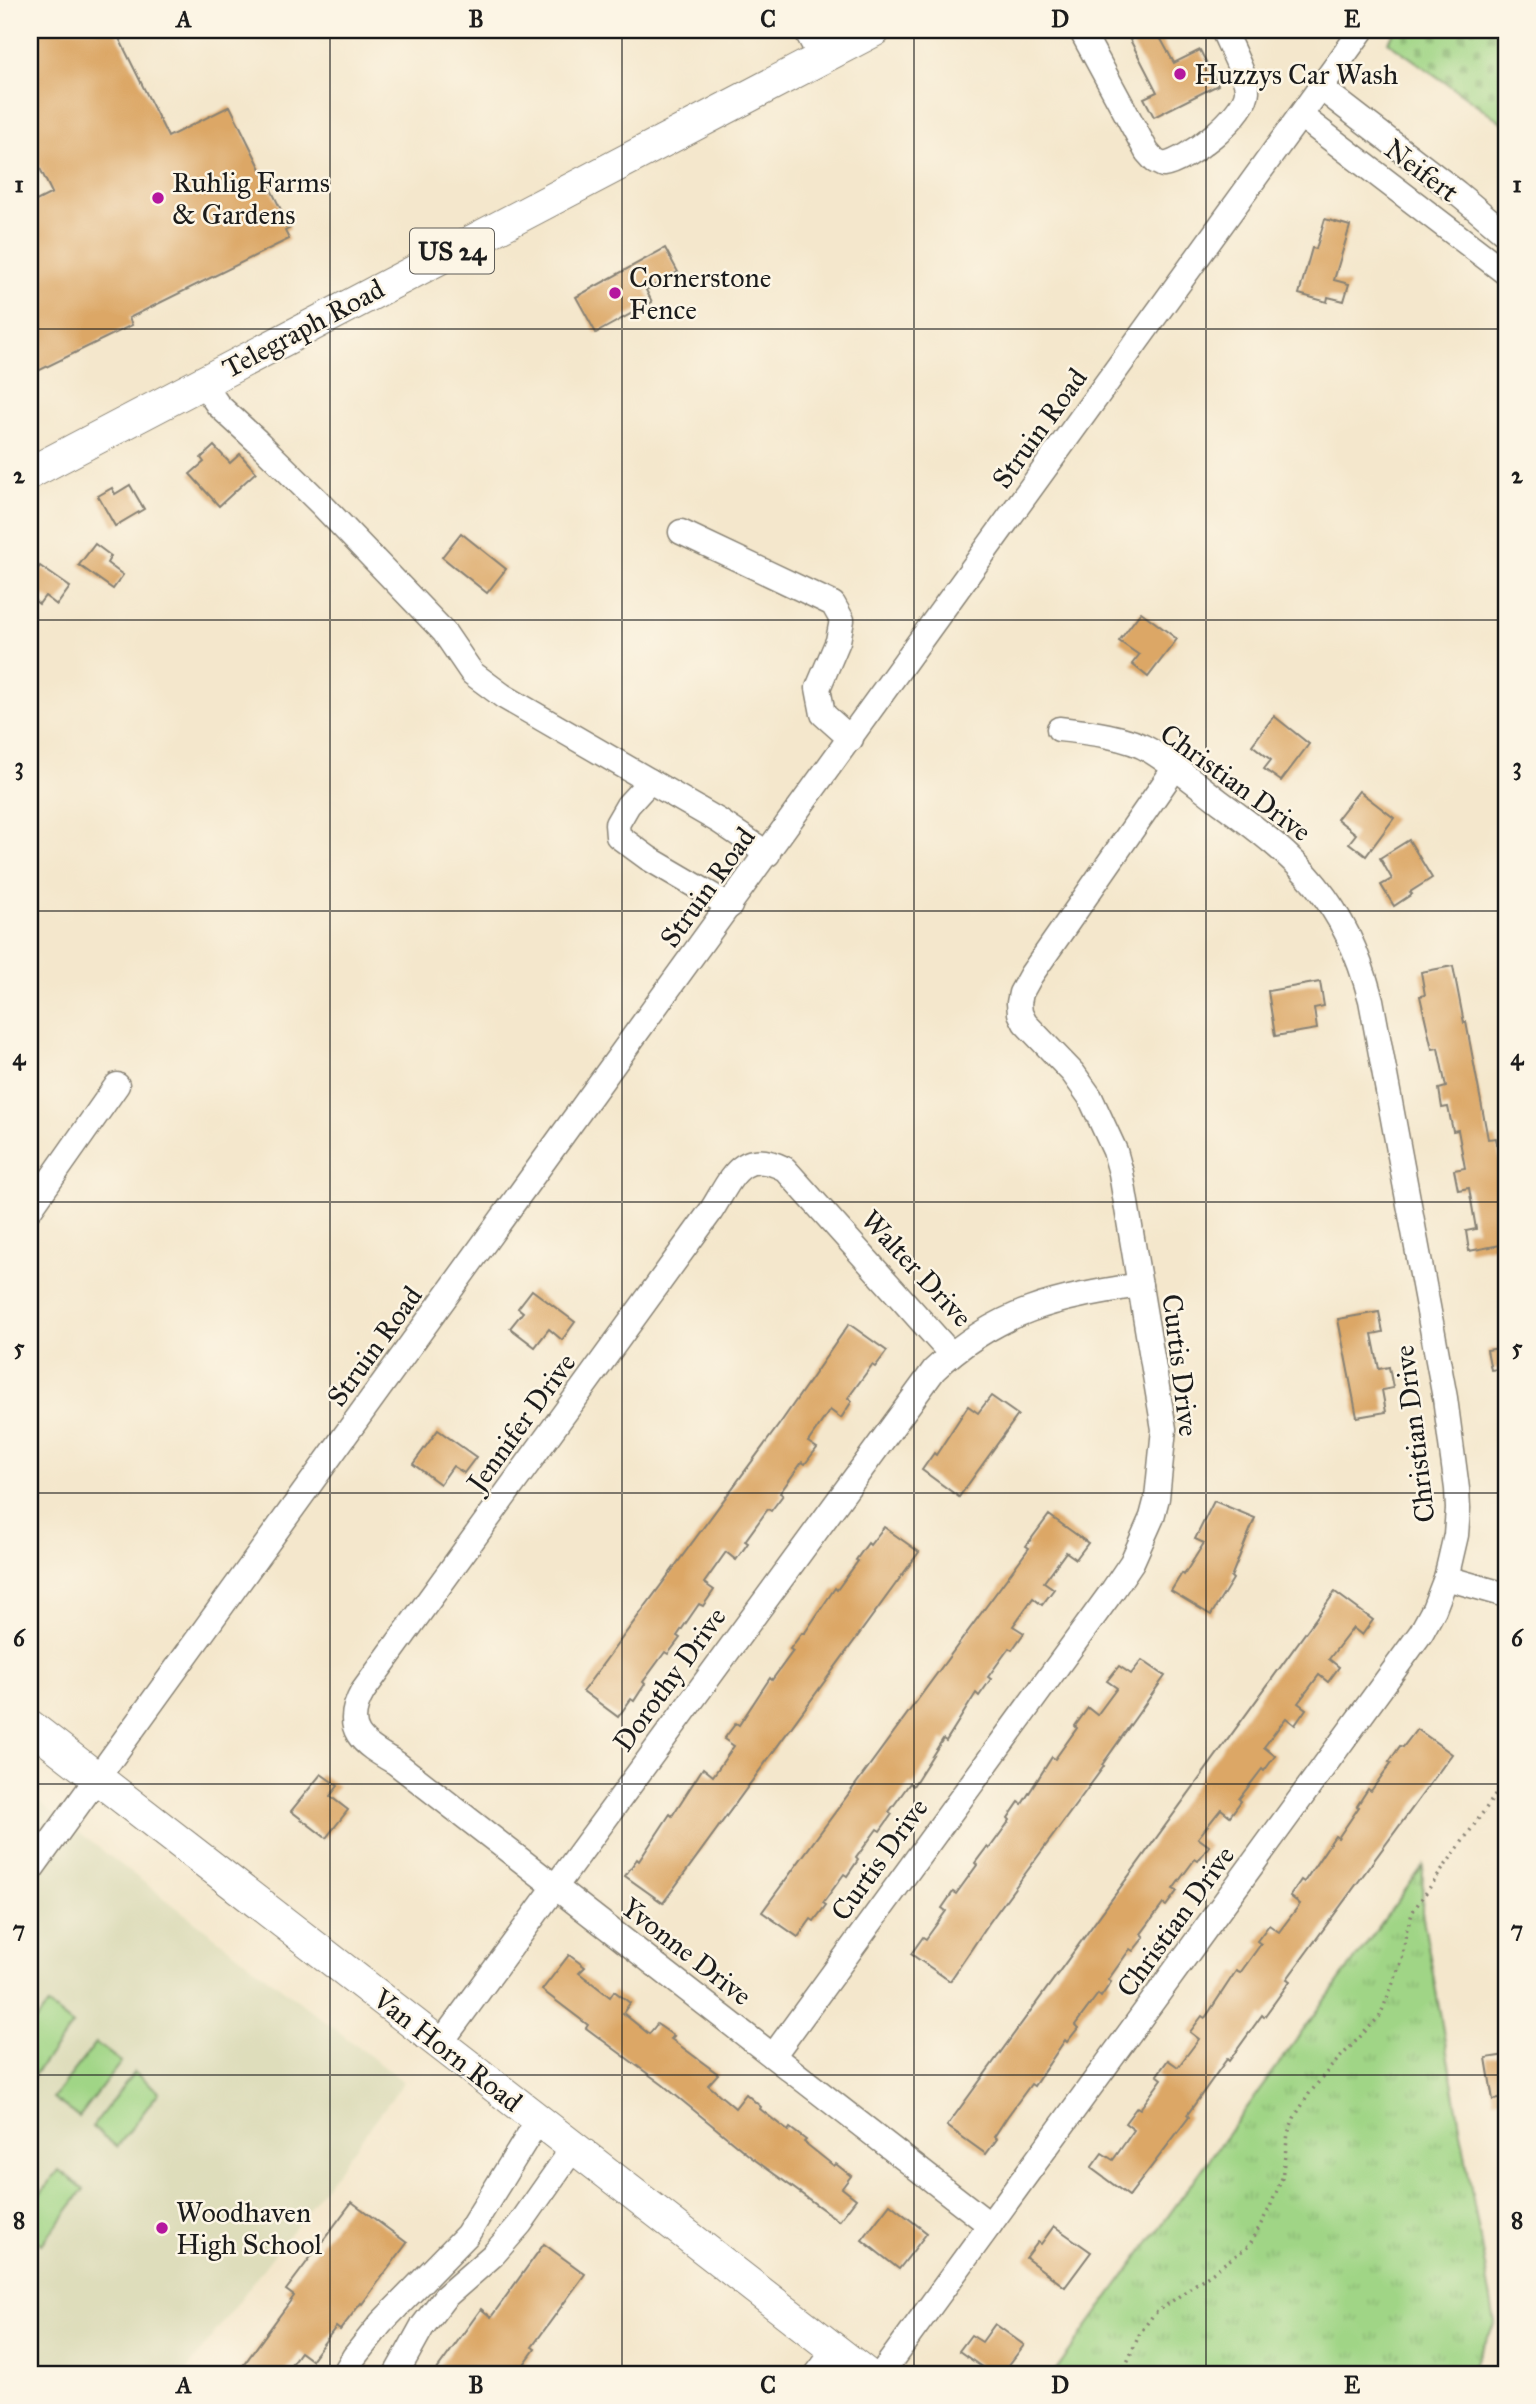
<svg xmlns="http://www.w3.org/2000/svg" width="1536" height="2404" font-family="'IM FELL Great Primer',serif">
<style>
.built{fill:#deddbb}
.green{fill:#a0d586;stroke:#5e7851;stroke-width:2}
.cemetery{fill:url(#cemetery-stones);stroke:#5e7851;stroke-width:2}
.park{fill:url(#park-tufts);stroke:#5e7851;stroke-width:2}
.building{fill:#dca766}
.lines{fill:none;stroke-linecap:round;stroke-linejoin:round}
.minor-casing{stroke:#888274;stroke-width:27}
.major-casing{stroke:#888274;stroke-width:34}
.path{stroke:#888274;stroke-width:3.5;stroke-dasharray:2 5;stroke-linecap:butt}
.minor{stroke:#fff;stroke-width:24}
.major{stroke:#fff;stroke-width:32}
.grid{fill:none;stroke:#1c1c1c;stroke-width:2;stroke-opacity:0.55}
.poi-dot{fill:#b5179e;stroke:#fcf5e5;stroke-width:2.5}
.labels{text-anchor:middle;stroke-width:5;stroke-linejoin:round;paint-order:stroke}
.shield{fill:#fcf5e5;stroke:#5f5d58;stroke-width:2}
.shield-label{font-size:26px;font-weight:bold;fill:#1c1c1c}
.poi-label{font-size:28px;fill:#1c1c1c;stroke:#fcf5e5;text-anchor:start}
.street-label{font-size:28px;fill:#1c1c1c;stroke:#fcf5e5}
.neatline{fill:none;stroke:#1c1c1c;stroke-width:2.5}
.grid-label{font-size:23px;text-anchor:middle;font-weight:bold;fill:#1c1c1c}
</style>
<defs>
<pattern id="cemetery-stones" width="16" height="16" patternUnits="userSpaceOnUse" patternTransform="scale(1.75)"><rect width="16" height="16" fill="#a0d586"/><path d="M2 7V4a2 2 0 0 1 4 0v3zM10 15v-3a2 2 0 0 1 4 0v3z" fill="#89b673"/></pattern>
<pattern id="park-tufts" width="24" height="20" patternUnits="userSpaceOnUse" patternTransform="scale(1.75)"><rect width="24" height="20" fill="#a0d586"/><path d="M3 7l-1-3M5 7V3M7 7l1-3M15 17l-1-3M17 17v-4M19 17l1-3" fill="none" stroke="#89b673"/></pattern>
</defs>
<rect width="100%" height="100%" fill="#fcf5e5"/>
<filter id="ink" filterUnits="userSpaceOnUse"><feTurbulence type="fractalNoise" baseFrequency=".0143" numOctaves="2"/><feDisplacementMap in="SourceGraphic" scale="14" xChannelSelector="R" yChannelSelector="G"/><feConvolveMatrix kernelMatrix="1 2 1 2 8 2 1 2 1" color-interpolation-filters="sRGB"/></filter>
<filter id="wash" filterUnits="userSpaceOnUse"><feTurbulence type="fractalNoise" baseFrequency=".00686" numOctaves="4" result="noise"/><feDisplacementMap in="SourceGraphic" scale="28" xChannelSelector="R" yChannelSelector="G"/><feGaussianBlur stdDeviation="1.57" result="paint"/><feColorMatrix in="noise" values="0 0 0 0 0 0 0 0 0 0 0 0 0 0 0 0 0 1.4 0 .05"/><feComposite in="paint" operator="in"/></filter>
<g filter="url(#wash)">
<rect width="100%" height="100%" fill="#f4e7cc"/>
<path class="built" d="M30,1795L404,2082L184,2374H30Z"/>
<g class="green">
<path d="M48,2005L73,2025L31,2079L30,2028Z"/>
<path d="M96,2043L121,2062L79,2117L53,2098Z"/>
<path d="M134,2072L159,2092L117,2147L92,2127Z"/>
<path d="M59,2170L84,2189L42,2244L30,2235V2207Z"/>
</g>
<path class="cemetery" d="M1396,30H1506V125L1388,42Z"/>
<path class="park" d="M1423,1866L1422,1912L1495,2323L1470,2374H1053Z"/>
<g id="blocks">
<g class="building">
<path d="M30,30H115L168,137L230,106L290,228L285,231L289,239L129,318L132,325L36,372L30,360V342L36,339L30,326V204L52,193L30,148Z"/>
<path d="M1125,30H1156L1174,63L1200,50L1218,85L1154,117L1144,98L1157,92Z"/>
<path d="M1325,219L1350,226L1334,280L1349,284L1344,301L1328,297L1327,302L1299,294L1312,248L1316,249Z"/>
<path d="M665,248L678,272L646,290L652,302L596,333L576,297Z"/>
<path d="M214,446L230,463L240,454L256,472L219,506L190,474L204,462L201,458Z"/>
<path d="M130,485L144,509L115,526L98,496L112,488L115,494Z"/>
<path d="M461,533L506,569L487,593L442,557Z"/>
<path d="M95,544L111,556L107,563L123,575L113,589L79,565Z"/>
<path d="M40,566L70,587L57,605L45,596L39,604L30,597V580Z"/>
<path d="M1141,612L1177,639L1148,677L1132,664L1139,655L1119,641Z"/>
<path d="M1274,716L1309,744L1281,781L1264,769L1271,760L1252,745Z"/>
<path d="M1359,791L1394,818L1366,856L1349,843L1356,834L1337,819Z"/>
<path d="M1409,840L1432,878L1410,892L1412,894L1394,906L1381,885L1392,879L1380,858Z"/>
<path d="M1453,966L1464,1023L1466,1022L1488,1139L1496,1138L1506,1192V1244L1469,1251L1466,1231L1476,1229L1469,1188L1458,1190L1454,1170L1465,1168L1458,1130L1453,1131L1448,1107L1442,1108L1439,1089L1446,1087L1438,1048L1432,1049L1420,996L1425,995L1421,972Z"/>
<path d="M1320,982L1324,1006L1314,1008L1317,1029L1275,1036L1268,991Z"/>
<path d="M532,1290L575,1322L562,1340L549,1329L535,1347L510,1328L523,1312L518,1308Z"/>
<path d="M1379,1312L1383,1332L1372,1334L1379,1369L1389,1367L1393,1388L1382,1390L1386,1412L1357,1417L1338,1319Z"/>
<path d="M849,1324L887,1351L875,1367L872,1365L848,1398L852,1401L841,1418L830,1410L808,1442L817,1448L805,1464L802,1462L780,1493L783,1495L771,1511L768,1509L745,1541L748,1543L736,1560L726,1552L704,1583L714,1590L703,1606L699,1604L677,1636L680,1638L668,1654L665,1652L643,1682L645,1684L634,1701L631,1699L618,1717L583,1691L781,1422Z"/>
<path d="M1506,1347V1368L1491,1370L1487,1350Z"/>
<path d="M991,1396L1018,1415L959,1497L922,1470L934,1453L936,1455L968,1406L978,1413Z"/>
<path d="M438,1430L476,1457L464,1473L453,1466L440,1484L413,1464Z"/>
<path d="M1214,1501L1255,1518L1231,1577L1233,1579L1211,1615L1171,1591L1182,1573L1184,1575L1204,1543L1195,1539Z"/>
<path d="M1049,1515L1088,1543L1076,1559L1066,1552L1044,1582L1054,1589L1042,1605L1033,1598L1013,1626L1024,1633L1012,1650L1009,1648L988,1677L991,1679L979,1696L976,1693L946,1741L943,1739L913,1786L910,1783L889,1812L892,1814L880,1831L877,1829L856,1858L858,1860L847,1876L844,1874L823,1903L826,1905L814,1921L811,1919L798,1937L762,1912L1029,1548L1026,1546Z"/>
<path d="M884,1527L919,1552L663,1903L625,1876L637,1859L639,1861L670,1814L672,1816L703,1768L713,1776L734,1746L724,1739L736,1723L739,1725L770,1678L772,1680L793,1651L790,1649L802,1633L804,1634L835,1588L837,1590L858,1561L856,1560L868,1543L870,1545Z"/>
<path d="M1335,1592L1373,1620L1362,1635L1353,1628L1329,1659L1339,1667L1328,1682L1319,1675L1298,1703L1306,1709L1295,1725L1286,1718L1264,1747L1275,1756L1264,1771L1262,1769L1239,1799L1241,1801L1230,1816L1221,1809L1198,1838L1209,1846L1198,1861L1195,1859L1173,1889L1177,1891L1166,1906L1163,1904L1141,1934L1144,1937L1133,1951L1130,1949L1108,1980L1111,1982L1101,1997L1098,1994L1075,2025L1078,2028L1067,2042L1065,2040L1034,2086L1031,2084L1007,2117L994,2137L997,2139L986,2154L947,2126Z"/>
<path d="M1142,1660L1165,1676L1102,1765L1104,1766L1088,1788L989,1923L950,1981L911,1954L923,1937L926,1939L946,1911L942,1908L953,1892L956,1894L977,1865L975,1863L987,1847L989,1849L1010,1820L1008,1818L1019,1802L1022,1804L1052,1757L1055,1759L1077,1728L1075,1726L1088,1708L1097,1715L1117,1688L1107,1681L1119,1666L1131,1674Z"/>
<path d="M1417,1729L1452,1754L1287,1979L1290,1981L1264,2017L1262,2015L1229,2061L1227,2059L1187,2115L1189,2117L1129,2196L1091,2168L1102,2153L1113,2160L1134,2130L1125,2123L1137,2107L1140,2109L1162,2079L1157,2075L1168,2060L1178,2067L1199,2039L1190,2032L1202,2016L1205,2018L1236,1971L1240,1973L1261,1944L1257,1941L1269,1925L1279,1932L1300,1904L1290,1896L1301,1880L1304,1882L1335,1836L1338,1838L1359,1807L1357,1806L1368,1789L1371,1791L1391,1763L1389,1762L1400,1746L1403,1747Z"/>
<path d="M321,1774L338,1786L330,1796L348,1810L326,1838L291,1811Z"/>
<path d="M569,1955L585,1967L579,1973L610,1997L614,1991L630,2003L623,2013L649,2034L657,2024L674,2036L671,2039L718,2074L708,2085L735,2108L746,2094L761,2107L760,2109L788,2131L790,2128L806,2140L804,2142L834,2166L836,2164L851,2176L842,2188L856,2199L839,2221L751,2157L663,2085L586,2028L588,2025L542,1990Z"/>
<path d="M1506,2055V2098L1493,2100L1486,2058Z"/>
<path d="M352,2202L407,2243L362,2304L361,2303L340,2330L336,2327L311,2360L300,2352L284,2374H237L294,2296L286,2290Z"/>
<path d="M890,2204L927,2233L899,2269L862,2240Z"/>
<path d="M1054,2226L1091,2252L1065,2287L1026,2258L1038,2242L1041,2244Z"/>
<path d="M544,2244L585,2274L532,2347L535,2349L517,2374H434L481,2309L491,2317Z"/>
<path d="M995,2324L1024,2345L1002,2374H992L959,2351L971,2335L982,2342Z"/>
</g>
</g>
</g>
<g filter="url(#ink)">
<use href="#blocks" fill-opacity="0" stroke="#888274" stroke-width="2"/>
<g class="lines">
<defs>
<g id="minor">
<path d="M806,30L821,58"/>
<path d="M1081,30L1147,152L1155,161L1163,165C1186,162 1246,115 1247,91C1248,81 1228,42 1223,30"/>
<path d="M1321,88L1457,193L1506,234"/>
<path d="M1301,116L1506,273"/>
<path d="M202,382L218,405L257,441L321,504L444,632L472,673L503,696L719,821L768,854"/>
<path d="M681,532L833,604L842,620L838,641L818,688L823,714L851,739"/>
<path d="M650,781L628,805L617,824L618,836L648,858L730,906"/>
<path d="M30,1209L117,1085"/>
<path d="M951,1354L785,1169C740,1146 731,1180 711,1211L363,1691C340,1731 364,1744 396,1763L990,2225"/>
<path d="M1446,1578L1506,1595"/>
<path d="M30,1871L1362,30"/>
<path d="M440,2044L934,1370C997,1310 1057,1298 1140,1285"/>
<path d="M773,2056L1113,1590L1132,1562L1152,1517L1157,1498L1164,1429L1121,1173L1115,1151L1090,1097L1073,1073L1025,1023L1020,1013L1019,1003L1021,993L1031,975L1175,768"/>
<path d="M344,2374L354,2357L381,2323L467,2235L538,2120"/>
<path d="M396,2374L422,2327L445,2297L493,2255L520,2224L574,2147"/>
<path d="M817,2374L835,2350"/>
<path d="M881,2374L1421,1633L1434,1609L1446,1578L1456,1535L1458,1509L1457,1489L1445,1398L1371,1000C1344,899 1301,861 1220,802C1198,785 1175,766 1151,751C1127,736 1087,732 1059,729"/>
</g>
<g id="major">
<path d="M30,473L875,30"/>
<path d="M30,1726L866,2374"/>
</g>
</defs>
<use href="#minor" class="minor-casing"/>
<use href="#major" class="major-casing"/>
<path class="path" d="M1122,2374L1140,2333L1154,2314L1249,2246L1270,2207L1282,2178L1288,2133L1294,2118L1309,2094L1330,2068L1380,2016L1402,1960L1406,1932L1413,1911L1506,1780"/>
<use href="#minor" class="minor"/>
<use href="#major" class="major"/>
</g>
</g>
<path class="grid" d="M330,30V2374M622,30V2374M914,30V2374M1206,30V2374M30,329H1506M30,620H1506M30,911H1506M30,1202H1506M30,1493H1506M30,1784H1506M30,2075H1506"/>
<g class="poi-dot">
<circle cx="1180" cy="74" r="7"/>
<circle cx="158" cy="198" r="7"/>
<circle cx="615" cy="293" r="7"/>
<circle cx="162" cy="2228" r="7"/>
</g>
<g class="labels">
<rect class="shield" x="410" y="228.5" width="84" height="45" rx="5"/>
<g class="shield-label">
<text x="452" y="260">US 24</text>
</g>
<g class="poi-label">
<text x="1194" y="84">Huzzys Car Wash</text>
<text x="172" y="192">Ruhlig Farms<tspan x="172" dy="32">&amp; Gardens</tspan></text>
<text x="629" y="287">Cornerstone<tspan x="629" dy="32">Fence</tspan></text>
<text x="176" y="2222">Woodhaven<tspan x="176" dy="32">High School</tspan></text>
</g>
<g class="street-label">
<text transform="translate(1422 170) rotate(37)" y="10">Neifert</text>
<text transform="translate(303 328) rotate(-28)" y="10">Telegraph Road</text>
<text transform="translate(1039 428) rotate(-54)" y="10">Struin Road</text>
<text transform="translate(1236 782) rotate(36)" y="10">Christian Drive</text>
<text transform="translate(707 887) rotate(-54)" y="10">Struin Road</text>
<text transform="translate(917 1268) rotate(47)" y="10">Walter Drive</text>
<text transform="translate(374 1346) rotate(-54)" y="10">Struin Road</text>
<text transform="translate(1181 1365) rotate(83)" y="10">Curtis Drive</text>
<text transform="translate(521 1422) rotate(-54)" y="10">Jennifer Drive</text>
<text transform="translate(1414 1434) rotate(-97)" y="10">Christian Drive</text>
<text transform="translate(669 1679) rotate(-54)" y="10">Dorothy Drive</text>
<text transform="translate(879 1859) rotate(-54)" y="10">Curtis Drive</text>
<text transform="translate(1175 1921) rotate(-54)" y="10">Christian Drive</text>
<text transform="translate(687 1951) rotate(38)" y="10">Yvonne Drive</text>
<text transform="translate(448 2050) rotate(38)" y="10">Van Horn Road</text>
</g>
</g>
<rect width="1536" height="2404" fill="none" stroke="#fcf5e5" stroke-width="77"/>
<rect x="38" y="38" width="1460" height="2328" class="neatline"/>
<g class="grid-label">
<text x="184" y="27">A</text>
<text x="476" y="27">B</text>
<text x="768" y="27">C</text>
<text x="1060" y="27">D</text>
<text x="1352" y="27">E</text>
<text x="19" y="192">1</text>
<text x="1517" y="192">1</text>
<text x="19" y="483">2</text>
<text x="1517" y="483">2</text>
<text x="19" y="774">3</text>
<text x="1517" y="774">3</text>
<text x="19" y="1065">4</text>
<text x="1517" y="1065">4</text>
<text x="19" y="1355">5</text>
<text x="1517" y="1355">5</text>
<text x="19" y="1646">6</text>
<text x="1517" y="1646">6</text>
<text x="19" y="1937">7</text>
<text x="1517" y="1937">7</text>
<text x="19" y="2228">8</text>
<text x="1517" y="2228">8</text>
<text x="184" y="2393">A</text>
<text x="476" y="2393">B</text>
<text x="768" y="2393">C</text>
<text x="1060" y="2393">D</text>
<text x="1352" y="2393">E</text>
</g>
</svg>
